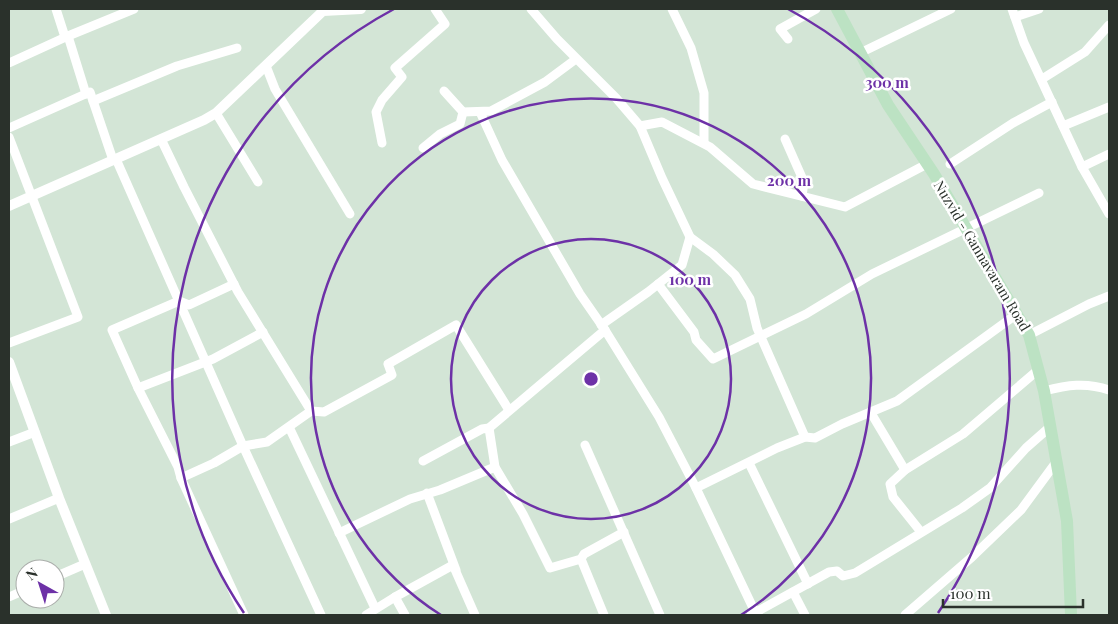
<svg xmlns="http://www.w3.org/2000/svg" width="1118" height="624" font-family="'Playfair Display',serif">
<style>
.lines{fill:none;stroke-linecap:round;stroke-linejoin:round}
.minor{stroke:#fff;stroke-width:9}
.tertiary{stroke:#fff;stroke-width:10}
.primary{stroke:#bce2c3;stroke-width:12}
.ring{fill:none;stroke:#6d31a7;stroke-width:2.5}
.labels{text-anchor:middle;stroke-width:5;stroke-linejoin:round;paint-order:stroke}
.street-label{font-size:14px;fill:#2a312b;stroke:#fff}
.centre{fill:#6d31a7;stroke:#fff;stroke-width:2.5}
.ring-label{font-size:15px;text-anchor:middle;font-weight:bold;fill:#6d31a7;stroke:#fff;stroke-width:5;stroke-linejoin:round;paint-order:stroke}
</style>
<rect width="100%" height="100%" fill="#d3e5d6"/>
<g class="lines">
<g class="minor">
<path d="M56,9L65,37"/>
<path d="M531,9L557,39L616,98L640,126L662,178L690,237L713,254L735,275L750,299L757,328L805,437"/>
<path d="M672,9L691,48L704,93V143"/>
<path d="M1012,9L1024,43L1082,167L1109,214"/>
<path d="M1015,17L1039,9"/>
<path d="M68,36L134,9"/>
<path d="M788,39L780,29L816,9"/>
<path d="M860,53L951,9"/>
<path d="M9,63L68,36L86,94"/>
<path d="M266,66L275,89L350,214"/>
<path d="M1042,79L1085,52L1109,25"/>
<path d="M444,91L463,112L491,111L545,82L576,59"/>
<path d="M93,101L177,66L237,48"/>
<path d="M480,112L502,160L580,294L605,330L659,417L696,488L755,612"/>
<path d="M216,113L258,182"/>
<path d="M640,126L662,122L710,147L753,184L845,207L927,164"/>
<path d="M1063,126L1109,107"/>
<path d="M9,128L90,92L113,160"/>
<path d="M9,137L78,317L9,343"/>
<path d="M161,139L184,187L238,292L311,411"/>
<path d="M785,139L804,182L802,196"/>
<path d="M382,143L376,112L382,100L402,77L395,68L445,24L435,9"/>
<path d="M423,148L440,134L460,124L463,112"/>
<path d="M116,159L243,446L321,615"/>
<path d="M950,164L1013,123L1052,102"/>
<path d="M1082,167L1109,154"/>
<path d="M234,284L189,305L179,301L112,330L138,388L178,467L181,478L214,463L243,446L267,442L311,411L324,412L392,375L388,364L456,325L509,410"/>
<path d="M658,284L694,332L696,340L713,359L806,314L872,274L1039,193"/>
<path d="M601,325L648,292L682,265L690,237"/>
<path d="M1029,335L1089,304L1109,296"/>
<path d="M138,388L213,359L263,332"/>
<path d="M1044,391C1067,385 1086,382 1109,390"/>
<path d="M871,413L905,470"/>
<path d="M289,427L375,608"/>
<path d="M489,428L495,467L523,514L550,568L581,559L584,554L624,532"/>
<path d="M9,442L35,432"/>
<path d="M585,445L660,615"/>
<path d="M423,461L482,429L489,428L605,330"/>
<path d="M749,463L808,584"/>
<path d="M181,478L244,615"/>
<path d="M696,488L777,448L805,437L815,438L842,424L897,401L1017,314"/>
<path d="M427,493L456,570"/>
<path d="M9,519L59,498"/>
<path d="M921,532L893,497L890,484L905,470L963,434L1038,370"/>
<path d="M339,533L410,499L440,490L495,467"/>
<path d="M581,559L604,615"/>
<path d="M55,577L85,564"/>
<path d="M793,592L805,615"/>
<path d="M9,597L25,590"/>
<path d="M395,597L405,615"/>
<path d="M366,615L395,597L453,565L475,615"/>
<path d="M751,615L829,572L837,571L843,576L855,573L962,508L990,488L1026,448L1051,426"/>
<path d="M905,615L972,557L1021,510L1057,461"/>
</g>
<g class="tertiary">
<path d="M9,206L204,120L216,113L323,11L361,9"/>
<path d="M9,362L59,498L106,615"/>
</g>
<path class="primary" d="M837,9L888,105L934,174L1029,335L1044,391L1067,521L1071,615"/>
</g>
<g class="ring">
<circle cx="591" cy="379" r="140"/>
<path d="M441 615A280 280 0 1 1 741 615"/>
<path d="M244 613A419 419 0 0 1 394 9M788 9A419 419 0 0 1 938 613"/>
</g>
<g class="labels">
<g class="street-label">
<text transform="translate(982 256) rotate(59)" y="5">Nuzvid - Gannavaram Road</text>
</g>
</g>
<circle cx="591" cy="379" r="8" class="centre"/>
<g class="ring-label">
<text x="887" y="88">300 m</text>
<text x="789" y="186">200 m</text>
<text x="690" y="285">100 m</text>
</g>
<rect width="1118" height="624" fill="none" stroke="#2a312b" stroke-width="20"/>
<g transform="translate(40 584) rotate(321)"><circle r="24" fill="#ffffff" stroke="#aaadaa"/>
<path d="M0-4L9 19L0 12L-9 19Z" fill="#6d31a7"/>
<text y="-8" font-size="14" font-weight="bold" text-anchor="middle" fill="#2a312b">N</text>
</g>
<path d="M943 599v8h140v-8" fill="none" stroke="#2a312b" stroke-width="2.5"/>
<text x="950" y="599" font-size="15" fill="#2a312b" stroke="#ffffff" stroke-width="4" paint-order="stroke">100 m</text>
</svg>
